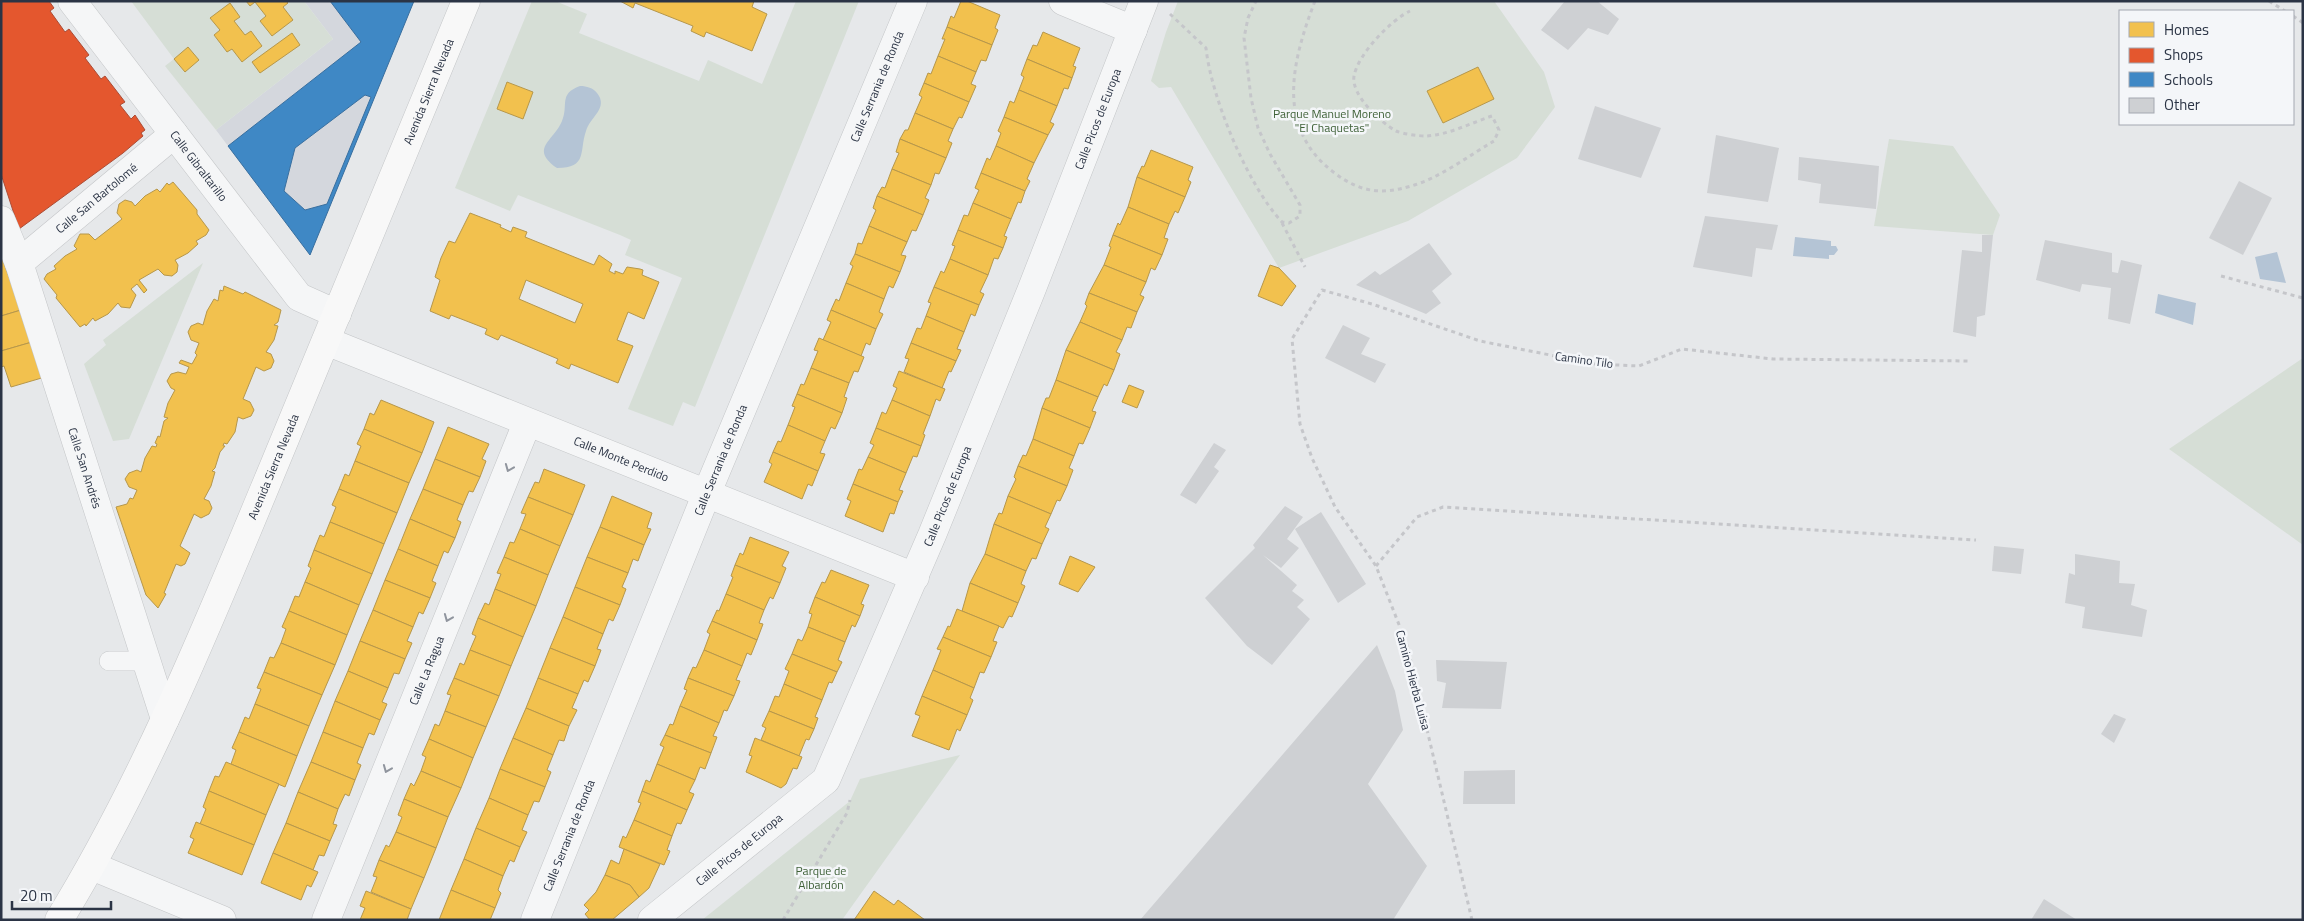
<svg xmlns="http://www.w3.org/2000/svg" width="2304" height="921" font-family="'Titillium Web',sans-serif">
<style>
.built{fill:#d4d7dd}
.green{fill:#d6ded6}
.water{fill:#b4c4d5}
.homes{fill:#f2c14e;stroke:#b6974b;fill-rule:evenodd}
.shops{fill:#e4572e;stroke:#ac4c35}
.schools{fill:#3f88c5;stroke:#396f9f;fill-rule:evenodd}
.building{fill:#ced0d3}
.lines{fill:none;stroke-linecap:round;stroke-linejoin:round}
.service-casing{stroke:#c4c6c8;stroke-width:20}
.minor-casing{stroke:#c4c6c8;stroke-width:29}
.secondary-casing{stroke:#c4c6c8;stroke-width:29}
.path{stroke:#c5c6ca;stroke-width:3;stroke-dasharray:4 4;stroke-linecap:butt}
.service{stroke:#f5f6f7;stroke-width:19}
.minor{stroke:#f5f6f7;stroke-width:28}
.secondary{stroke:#f8f8f8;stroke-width:28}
.oneway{stroke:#90959e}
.labels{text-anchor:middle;stroke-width:5;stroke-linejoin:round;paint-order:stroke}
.street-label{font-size:12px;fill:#2b3445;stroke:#f4f6f9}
.park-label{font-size:12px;fill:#3f6138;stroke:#f4f6f9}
</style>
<rect width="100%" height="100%" fill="#e6e8ea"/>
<path class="built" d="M304,1H414L310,255L216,130L333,39Z"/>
<g class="green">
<path d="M131,1H304L333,39L216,130L165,66L174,59Z"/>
<path d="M532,1H555L587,14L579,33L699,81L708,60L762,84L796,1H859L695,407L683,402L673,426L628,409L682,278L625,255L631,240L620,235L518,195L510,211L455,188Z"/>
<path d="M1178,1H1494L1544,72L1555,107L1517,158L1408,221L1279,268L1171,87L1159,88L1151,81L1166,32Z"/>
<path d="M1889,139L1953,146L2000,215L1993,235L1874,226Z"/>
<path d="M203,263L129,439L113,441L84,364L106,345L103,340Z"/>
<path d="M2303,358V545L2169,449Z"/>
<path d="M960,755L842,920H702L850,801L860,779Z"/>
</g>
<g class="water">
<path d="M580,86C587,86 593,88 597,93C609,108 590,117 586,131C579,151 588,168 557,168C529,148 554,141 562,121C569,105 558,94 580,86Z"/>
<path d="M1795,237L1831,241V246H1836L1838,250L1834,255H1829V259L1793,256Z"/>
<path d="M2277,252L2286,283L2260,279L2255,257Z"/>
<path d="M2158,294L2196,303L2193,325L2155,313Z"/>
</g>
<g class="homes">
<path d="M246,1H286L288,3L283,7L293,20L272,36L260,21L266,16L255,2L250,6Z"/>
<path d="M620,1H754L752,7L767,14L752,51L706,32L704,37L691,31L693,26L635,3L633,8Z"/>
<path d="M961,1H967L1000,15L995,28L998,30L992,45L947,27L951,16L954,18Z"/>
<path d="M230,3L240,17L234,21L245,35L251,31L262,46L242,62L232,49L227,52L214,35L220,30L210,18Z"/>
<path d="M947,27L992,45L986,61L981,60L976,72L938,56L945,39H942Z"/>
<path d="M1043,32L1080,48L1073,66L1076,67L1072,78L1027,59L1033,45L1037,46Z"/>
<path d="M292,33L300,45L260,73L252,62Z"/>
<path d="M188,47L199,60L185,72L174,59Z"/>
<path d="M938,56L976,72L971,84L976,86L969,102L924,83L928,73L931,74Z"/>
<path d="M1027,59L1072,78L1068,89L1064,88L1057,106L1019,90L1024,77L1021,75Z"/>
<path d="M1478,67L1494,99L1443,123L1427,91Z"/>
<path d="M507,82L533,92L523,119L497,109Z"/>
<path d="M924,83L969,102L962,118L959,117L953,129L915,113L922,97L919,95Z"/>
<path d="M1019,90L1057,106L1050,122L1054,124L1048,135L1004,117L1010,101L1014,103Z"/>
<path d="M915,113L953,129L948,141L952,143L946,158L900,139L905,130H908Z"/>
<path d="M1004,117L1048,135L1034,163L996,146L1001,133L998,131Z"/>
<path d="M900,139L946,158L939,174L935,173L931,185L892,169L899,153L896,152Z"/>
<path d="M996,146L1034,163L1027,179L1030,181L1025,191L981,173L987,158L990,160Z"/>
<path d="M1151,150L1193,167L1188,180L1191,182L1185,197L1137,177L1142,166L1144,167Z"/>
<path d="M892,169L931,185L925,198L929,200L923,215L877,196L882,187L885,188Z"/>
<path d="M981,173L1025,191L1021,203L1018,202L1011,219L973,203L979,190L975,188Z"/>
<path d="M1137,177L1185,197L1178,213L1175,211L1169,224L1128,207Z"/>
<path d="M173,182L197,210V214L209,230L206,235L196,241L198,244L188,253L175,260L178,265L177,272L172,276L164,275L158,269L139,280L147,290L144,293L137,284L131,289L136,295L130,308L121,307L118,303L108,314L95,321L93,318L86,326L85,324L80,327L56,298L57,295L44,279L47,274L56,269L54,266L65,256L77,249L74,246L80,234H89L95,240L122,219L117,213L119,204L125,200L132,202L135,206L145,196L157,189L160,192L167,183L169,185Z"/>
<path d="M877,196L923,215L916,231L912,230L907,242L869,226L876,210L873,208Z"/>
<path d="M973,203L1011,219L1004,236L1007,237L1003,248L958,230L964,215L968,216Z"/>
<path d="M1128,207L1169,224L1164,238L1168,239L1162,255L1113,235L1118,223L1120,225Z"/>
<path d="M470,213L501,225L500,227L511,232L513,227L527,232L525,237L594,265L599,255L612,264L609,271L615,274V271L623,274L627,267L640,269L643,270L642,275L659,282L644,319L628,312L617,340L633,346L618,383L571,364L569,369L556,363L558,359L501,335L498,340L485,334L487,329L451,315L449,319L430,311L440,280L435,277L441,258L449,241L455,243ZM526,280L583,304L575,323L519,299Z"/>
<path d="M869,226L907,242L901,255L906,256L900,272L855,254L858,243L862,244Z"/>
<path d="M958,230L1003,248L998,259L994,258L988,275L950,259L955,246L952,245Z"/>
<path d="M1113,235L1162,255L1155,270L1151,268L1146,282L1104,265L1111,247L1109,246Z"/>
<path d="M855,254L900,272L893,288L889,286L884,299L846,283L853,266L850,264Z"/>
<path d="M1,255L21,310L1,316Z"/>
<path d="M950,259L988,275L980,292L984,294L979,305L934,287L941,271L944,273Z"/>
<path d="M1104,265L1146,282L1140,295L1144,297L1137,312L1089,293Z"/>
<path d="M1270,265L1279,268L1296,286L1282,306L1258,296Z"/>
<path d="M846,283L884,299L879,312L883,314L876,329L831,310L836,299L839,301Z"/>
<path d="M224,286L243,294L245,292L281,310L278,322L274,325L278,326L274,340L266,352L271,354L274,361L271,368L264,371L256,367L243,399L250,402L254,410L251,416L243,419L238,417L235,432L227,444L224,443L223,446H225L220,452L215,468L212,471L215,472L211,486L204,499L209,501L212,508L209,514L201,518L194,514L180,546L190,553L185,564L181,566L176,564L164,593L166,594L158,608L146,595L116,507L127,504L130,498L133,499L137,490L129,487L125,479L129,473L137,470L141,472L145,458L152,446L156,447L157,444L155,443L158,436L160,437L164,421L168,418L164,417L168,403L175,390L171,388L167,381L171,374L178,372L186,374L189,367L179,363L181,360L192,364L197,355L195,353L199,343L191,340L188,332L191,326L198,323L203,325L207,311L214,299L218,301L220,290L223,291Z"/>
<path d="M934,287L979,305L975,316L971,314L964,332L926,316L931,303L928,302Z"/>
<path d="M1089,293L1137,312L1131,328L1127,327L1122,340L1080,322L1087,306L1085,304Z"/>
<path d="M21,310L32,342L1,351V316Z"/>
<path d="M831,310L876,329L870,345L866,343L861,356L823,340L831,322L827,320Z"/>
<path d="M926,316L964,332L957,349L961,350L956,361L911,343L917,328L921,329Z"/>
<path d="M1080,322L1122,340L1116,352L1120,354L1114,370L1066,350Z"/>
<path d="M819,338L864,357L858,372L854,371L849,383L811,368L818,351L814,350Z"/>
<path d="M32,342L45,377L11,387L4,366L1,367V351Z"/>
<path d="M911,343L956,361L951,372L949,371L942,388L904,372L909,359L905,358Z"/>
<path d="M1066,350L1114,370L1107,386L1104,384L1098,397L1056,380Z"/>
<path d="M811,368L849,383L844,397L847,398L842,413L797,394L801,384L804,385Z"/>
<path d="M899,371L945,389L940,401L936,399L930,416L892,400L897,388L893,386Z"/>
<path d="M1056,380L1098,397L1092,411L1096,412L1090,428L1042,408L1046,398H1049Z"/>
<path d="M1129,385L1144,391L1137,408L1122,402Z"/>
<path d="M797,394L842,413L835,429L831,427L825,441L788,425L795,407L792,406Z"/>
<path d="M381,400L434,422L422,453L364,429L370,413L374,415Z"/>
<path d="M892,400L930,416L923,434L925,435L921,446L876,428L882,412L886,414Z"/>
<path d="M1042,408L1090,428L1083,444L1079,443L1074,456L1033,439Z"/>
<path d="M788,425L825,441L820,453L825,454L818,471L773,452L778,441L781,442Z"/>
<path d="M448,427L489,444L482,459L486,461L480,477L435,459Z"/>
<path d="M876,428L921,446L917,457L913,456L906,473L868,457L874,445L870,443Z"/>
<path d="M364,429L422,453L409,483L355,461L361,446L357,444Z"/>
<path d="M1033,439L1074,456L1069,468L1073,470L1067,486L1018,466L1023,455L1026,456Z"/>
<path d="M773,452L818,471L812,486L808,484L802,499L764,482L772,464L769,462Z"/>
<path d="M868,457L906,473L899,490L903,491L898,502L853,484L859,469L862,470Z"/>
<path d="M435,459L480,477L473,492L469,491L463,505L423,489Z"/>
<path d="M355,461L409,483L397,513L339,489L345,474L349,476Z"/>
<path d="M1018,466L1067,486L1060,501L1057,500L1051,514L1008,496L1016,479L1014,477Z"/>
<path d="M544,469L585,485L573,515L528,497L535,482L539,483Z"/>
<path d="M853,484L898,502L894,514L890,513L883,532L845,516L851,501L847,499Z"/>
<path d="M339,489L397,513L384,544L330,522L336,507L332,505Z"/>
<path d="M423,489L463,505L457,520L461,522L455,538L410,519Z"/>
<path d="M612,496L652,513L647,528L651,529L644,545L600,527Z"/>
<path d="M1008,496L1051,514L1045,527L1049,529L1042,544L994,524L999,513L1002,514Z"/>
<path d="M528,497L573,515L560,546L520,529L526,514L521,513Z"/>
<path d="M410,519L455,538L448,553L444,551L438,566L398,549Z"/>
<path d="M330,522L384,544L372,574L314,550L320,535L324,537Z"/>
<path d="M994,524L1042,544L1036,559L1032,558L1026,571L985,554Z"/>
<path d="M600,527L644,545L638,561L633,559L628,573L587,557Z"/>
<path d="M520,529L560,546L548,575L504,557L510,542L514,543Z"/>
<path d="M750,537L789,552L782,566L786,568L780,583L735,565L740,553L743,555Z"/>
<path d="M398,549L438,566L432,581L436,583L430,598L385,580Z"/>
<path d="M314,550L372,574L359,605L305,582L311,568L308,566Z"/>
<path d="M985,554L1026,571L1021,584L1025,586L1018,603L970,583Z"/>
<path d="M1070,556L1095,567L1078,592L1059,584Z"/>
<path d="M504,557L548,575L536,606L495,589L501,574L497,573Z"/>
<path d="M587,557L628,573L622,587L626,589L620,605L575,587Z"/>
<path d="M735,565L780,583L773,599L770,597L764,610L726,594L733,577L731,576Z"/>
<path d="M831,570L869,585L861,604L864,605L860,616L815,597L822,582L825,583Z"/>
<path d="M385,580L430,598L423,614L419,612L413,627L373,610Z"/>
<path d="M305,582L359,605L347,635L289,611L295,596L299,597Z"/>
<path d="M970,583L1018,603L1012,617L1009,616L1003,628L962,611Z"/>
<path d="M575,587L620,605L613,621L609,619L603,634L563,617Z"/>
<path d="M495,589L536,606L523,637L478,618L485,603L489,605Z"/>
<path d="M726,594L764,610L759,623L763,624L757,640L712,621L717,610L719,611Z"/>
<path d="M815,597L860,616L855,627L852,625L845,642L808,627L812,614L809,613Z"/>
<path d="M957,609L999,626L993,641L997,642L991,657L943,637L948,626L950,627Z"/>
<path d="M373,610L413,627L407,641L412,643L405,659L360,641Z"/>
<path d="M289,611L347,635L335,665L281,643L286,629L282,627Z"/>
<path d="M563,617L603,634L597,649L601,650L595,666L550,648Z"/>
<path d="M478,618L523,637L511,666L470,650L476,636L472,634Z"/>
<path d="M712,621L757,640L751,655L747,653L742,666L704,650L710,634L707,632Z"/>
<path d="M808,627L845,642L838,660L842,662L837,672L792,654L798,639L802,641Z"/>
<path d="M943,637L991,657L984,673L980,672L974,688L933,670L941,650L937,649Z"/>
<path d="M360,641L405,659L399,674L394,673L388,688L348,671Z"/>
<path d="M281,643L335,665L322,695L264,672L270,657L274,658Z"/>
<path d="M550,648L595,666L588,682L584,680L578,694L538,678Z"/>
<path d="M470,650L511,666L499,696L454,678L460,663L464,665Z"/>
<path d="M704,650L742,666L736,680L740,681L734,696L688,678L693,667L696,668Z"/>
<path d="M792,654L837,672L832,683L829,682L822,700L784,684L789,671L785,669Z"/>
<path d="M933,670L974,688L970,698L973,700L967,715L922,696Z"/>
<path d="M348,671L388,688L382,702L387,704L380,720L335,701Z"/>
<path d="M264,672L322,695L309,726L255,704L261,689L257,688Z"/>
<path d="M454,678L499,696L486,727L445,711L451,695L447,694Z"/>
<path d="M538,678L578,694L572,708L577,710L569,726L526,708Z"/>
<path d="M688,678L734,696L727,711L724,710L719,723L680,706L687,690L684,689Z"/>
<path d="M784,684L822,700L815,717L818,718L814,729L769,711L775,696L779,697Z"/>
<path d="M922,696L967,715L960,731L957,729L949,750L912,736L920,716L915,714Z"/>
<path d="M335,701L380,720L374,735L369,733L363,748L323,732Z"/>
<path d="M255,704L309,726L297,756L239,732L245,717L249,719Z"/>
<path d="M680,706L719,723L713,736L717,737L711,753L665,735L670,724L673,725Z"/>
<path d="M526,708L569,726L564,741L559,740L553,755L513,738Z"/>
<path d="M445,711L486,727L473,758L429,739L435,724L439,726Z"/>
<path d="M769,711L814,729L809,740L806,739L799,756L761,740L766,728L762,726Z"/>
<path d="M239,732L297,756L285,787L231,764L236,750L232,748Z"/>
<path d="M323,732L363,748L357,763L361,765L355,780L311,762Z"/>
<path d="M665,735L711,753L705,769L700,767L695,780L657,764L664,747L660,745Z"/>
<path d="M513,738L553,755L547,770L551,772L545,787L500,769Z"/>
<path d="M755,738L802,757L797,769L793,768L786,784L781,788L746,772L752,756L749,755Z"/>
<path d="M429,739L473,758L461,788L421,771L426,757L422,755Z"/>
<path d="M226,762L279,784L266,815L209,791L215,776L219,777Z"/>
<path d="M311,762L355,780L349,796L345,794L338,809L298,792Z"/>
<path d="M657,764L695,780L689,792L694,794L687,810L642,791L646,780L650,782Z"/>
<path d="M500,769L545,787L539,802L534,801L528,815L489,798Z"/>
<path d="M421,771L461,788L448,817L404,799L411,783L414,786Z"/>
<path d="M209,791L266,815L254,845L200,824L206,809L203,807Z"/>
<path d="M642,791L687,810L681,824L677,823L672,836L634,820L641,803L638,802Z"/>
<path d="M298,792L338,809L333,824L337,825L330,841L286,823Z"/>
<path d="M489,798L528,815L522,830L527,832L520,847L476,828Z"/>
<path d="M404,799L448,817L436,848L396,832L402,817L398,815Z"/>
<path d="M634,820L672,836L667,850L670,851L664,865L619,847L623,836L626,838Z"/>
<path d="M196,822L254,845L242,875L188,853L194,839L190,837Z"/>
<path d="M286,823L330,841L324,856L319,855L313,870L273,853Z"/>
<path d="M476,828L520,847L514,862L510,860L503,876L464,859Z"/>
<path d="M396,832L436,848L424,878L379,860L386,845L389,847Z"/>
<path d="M624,849L660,864L649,888L639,897L630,885L605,875L611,860L619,864Z"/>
<path d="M273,853L318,872L311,887L307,885L301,900L261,883Z"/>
<path d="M464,859L503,876L498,890L501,893L495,908L451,890Z"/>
<path d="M379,860L424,878L411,909L371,892L377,877L373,876Z"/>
<path d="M605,875L630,885L639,897L612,920H590L585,914L589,910L584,905L596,892Z"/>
<path d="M451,890L495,908L490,920H439Z"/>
<path d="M366,891L411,909L407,920H360L365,908L360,906Z"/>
<path d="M874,891L894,905L898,900L925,920H854Z"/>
</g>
<path class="shops" d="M1,1H49L54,8L50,11L65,32L69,29L89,55L85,58L101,79L105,76L125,102L120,105L131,119L135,115L145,130L141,133L143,136L123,153L19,229L1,174Z"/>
<path class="schools" d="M330,1H414L310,255L228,146L361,42ZM365,95L371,97L327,204L305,210L284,191L295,148Z"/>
<g class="building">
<path d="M1565,1H1597L1619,19L1608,35L1588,28L1568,50L1541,30Z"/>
<path d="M1595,106L1661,128L1641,178L1578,159Z"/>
<path d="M1716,135L1779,148L1768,202L1707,193Z"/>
<path d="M1799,157L1879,166L1876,209L1819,203L1821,184L1798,180Z"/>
<path d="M2239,181L2272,198L2243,255L2209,238Z"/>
<path d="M1705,216L1778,225L1772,250L1756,248L1752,277L1693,267Z"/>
<path d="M1982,235H1993L1985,315L1977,317L1976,337L1953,332L1962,250L1982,252Z"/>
<path d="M2045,240L2112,253V272L2118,273L2121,260L2142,265L2130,324L2108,319L2111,288L2082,284L2080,292L2036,280Z"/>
<path d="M1429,243L1452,274L1432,291L1441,303L1426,314L1356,285L1375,271L1380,275Z"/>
<path d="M1343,325L1370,338L1361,354L1386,364L1375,383L1325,358Z"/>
<path d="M1214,443L1226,450L1214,467L1219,471L1196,504L1180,495Z"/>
<path d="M1285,506L1303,517L1287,539L1299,548L1281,568L1263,555L1297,585L1292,591L1304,600L1297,607L1310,619L1272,665L1247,646L1205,598L1255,548L1253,545Z"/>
<path d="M1321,512L1366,584L1338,603L1295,529Z"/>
<path d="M1994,546L2024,549L2021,574L1992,571Z"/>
<path d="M2075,554L2120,561L2119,583L2135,584L2131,605L2147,610L2142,637L2082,628L2085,607L2065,603L2069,573L2075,575Z"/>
<path d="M1377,645L1395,691L1403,730L1368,784L1427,866L1393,920H1140Z"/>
<path d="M1436,660L1507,662L1501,709L1442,708L1446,683L1437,681Z"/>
<path d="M2114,714L2126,719L2114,743L2101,734Z"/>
<path d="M1515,770V804H1463L1464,771Z"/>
<path d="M2044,899L2077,920H2031Z"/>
</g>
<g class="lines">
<defs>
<path id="service" d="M109,661H147"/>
<g id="minor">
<path id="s1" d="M72,1L299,297L337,314"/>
<path d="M1063,1L1133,30"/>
<path id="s2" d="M1,220L19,263L165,719"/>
<path id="s3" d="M19,263L174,134"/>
<path id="s4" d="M326,341L915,577"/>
<path d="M92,866L222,920"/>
<path id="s5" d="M326,920L527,423"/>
<path id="s6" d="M535,920L706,495L913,1"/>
<path id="s7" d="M652,920L826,780L932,535L1031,291L1144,1"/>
</g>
<g id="secondary">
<path id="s8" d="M59,920C146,778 209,622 273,468C338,313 402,157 466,1"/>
</g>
</defs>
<use href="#service" class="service-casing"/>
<use href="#minor" class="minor-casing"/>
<use href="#secondary" class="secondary-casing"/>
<g class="path">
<path d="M1315,1C1292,61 1274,129 1336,174C1360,192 1382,195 1411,186C1438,179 1470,155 1494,141L1499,130L1492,116C1471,123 1448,135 1426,136C1419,136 1403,134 1396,131C1380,122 1351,95 1354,76C1358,54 1391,20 1410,11"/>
<path d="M2269,1L2285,11"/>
<path d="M1170,14L1206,48C1211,97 1248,186 1282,222L1289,223L1300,216V205L1270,154L1258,128L1251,98L1244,38L1248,18L1256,1"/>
<path d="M2293,16L2303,23"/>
<path d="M1282,223L1305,267"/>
<path d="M2221,276L2303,298"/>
<path d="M1376,566L1417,517L1443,507L1976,540"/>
<path d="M783,920L847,813L850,800"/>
<path d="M1472,920L1407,645L1376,566L1335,507L1312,458L1300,424L1292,339L1322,290L1372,304L1480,341L1595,364L1639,366L1682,349L1773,359L1968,361"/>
</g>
<use href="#service" class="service"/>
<use href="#minor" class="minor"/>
<use href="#secondary" class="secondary"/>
</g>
<defs><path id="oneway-chevron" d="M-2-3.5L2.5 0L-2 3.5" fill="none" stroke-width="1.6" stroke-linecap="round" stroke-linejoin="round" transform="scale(1.25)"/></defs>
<g class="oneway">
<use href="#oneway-chevron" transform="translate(509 468) rotate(112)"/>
<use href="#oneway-chevron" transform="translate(448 618) rotate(112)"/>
<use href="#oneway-chevron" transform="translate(387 769) rotate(112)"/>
</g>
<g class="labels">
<g class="street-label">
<text dy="4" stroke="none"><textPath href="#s6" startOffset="901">Calle Serrania de Ronda</textPath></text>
<text dy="4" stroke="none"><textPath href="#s8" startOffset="908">Avenida Sierra Nevada</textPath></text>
<text dy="4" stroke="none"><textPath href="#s7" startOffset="938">Calle Picos de Europa</textPath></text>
<text dy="4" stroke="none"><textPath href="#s1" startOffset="208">Calle Gibraltarillo</textPath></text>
<text dy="4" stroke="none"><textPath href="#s3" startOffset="101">Calle San Bartolomé</textPath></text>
<text transform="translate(1584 360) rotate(8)" y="4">Camino Tilo</text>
<text dy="4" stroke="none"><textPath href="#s6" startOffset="496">Calle Serrania de Ronda</textPath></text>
<text dy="4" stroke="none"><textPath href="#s4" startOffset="318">Calle Monte Perdido</textPath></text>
<text dy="4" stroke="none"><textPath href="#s8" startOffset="502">Avenida Sierra Nevada</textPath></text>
<text dy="4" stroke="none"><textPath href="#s2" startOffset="262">Calle San Andrés</textPath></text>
<text dy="4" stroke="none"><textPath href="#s7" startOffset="532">Calle Picos de Europa</textPath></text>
<text dy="4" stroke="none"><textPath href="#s5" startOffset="269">Calle La Ragua</textPath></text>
<text transform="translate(1413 680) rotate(75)" y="4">Camino Hierba Luisa</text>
<text dy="4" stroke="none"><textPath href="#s6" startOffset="91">Calle Serrania de Ronda</textPath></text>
<text dy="4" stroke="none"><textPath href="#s7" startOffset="112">Calle Picos de Europa</textPath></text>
</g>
<g class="park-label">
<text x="1332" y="118">Parque Manuel Moreno<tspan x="1332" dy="14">"El Chaquetas"</tspan></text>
<text x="821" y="875">Parque de<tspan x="821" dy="14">Albardón</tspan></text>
</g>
</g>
<rect width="2304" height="921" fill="none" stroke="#2b3445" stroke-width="5"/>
<rect x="2119" y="10" width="175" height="115" fill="#f4f6f9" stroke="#a4a8b1"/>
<rect x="2129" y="22" width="25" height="15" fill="#f2c14e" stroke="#a4a8b1"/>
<text x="2164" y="35" font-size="15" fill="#2b3445">Homes</text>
<rect x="2129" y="48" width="25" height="15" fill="#e4572e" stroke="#a4a8b1"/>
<text x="2164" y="60" font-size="15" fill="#2b3445">Shops</text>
<rect x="2129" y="72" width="25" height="15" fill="#3f88c5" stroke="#a4a8b1"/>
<text x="2164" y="85" font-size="15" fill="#2b3445">Schools</text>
<rect x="2129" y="98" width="25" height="15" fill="#ced0d3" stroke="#a4a8b1"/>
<text x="2164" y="110" font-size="15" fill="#2b3445">Other</text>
<path d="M12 901v8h99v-8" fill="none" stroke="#2b3445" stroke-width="2.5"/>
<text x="20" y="901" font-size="15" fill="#2b3445" stroke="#f4f6f9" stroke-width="4" paint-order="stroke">20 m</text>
</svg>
